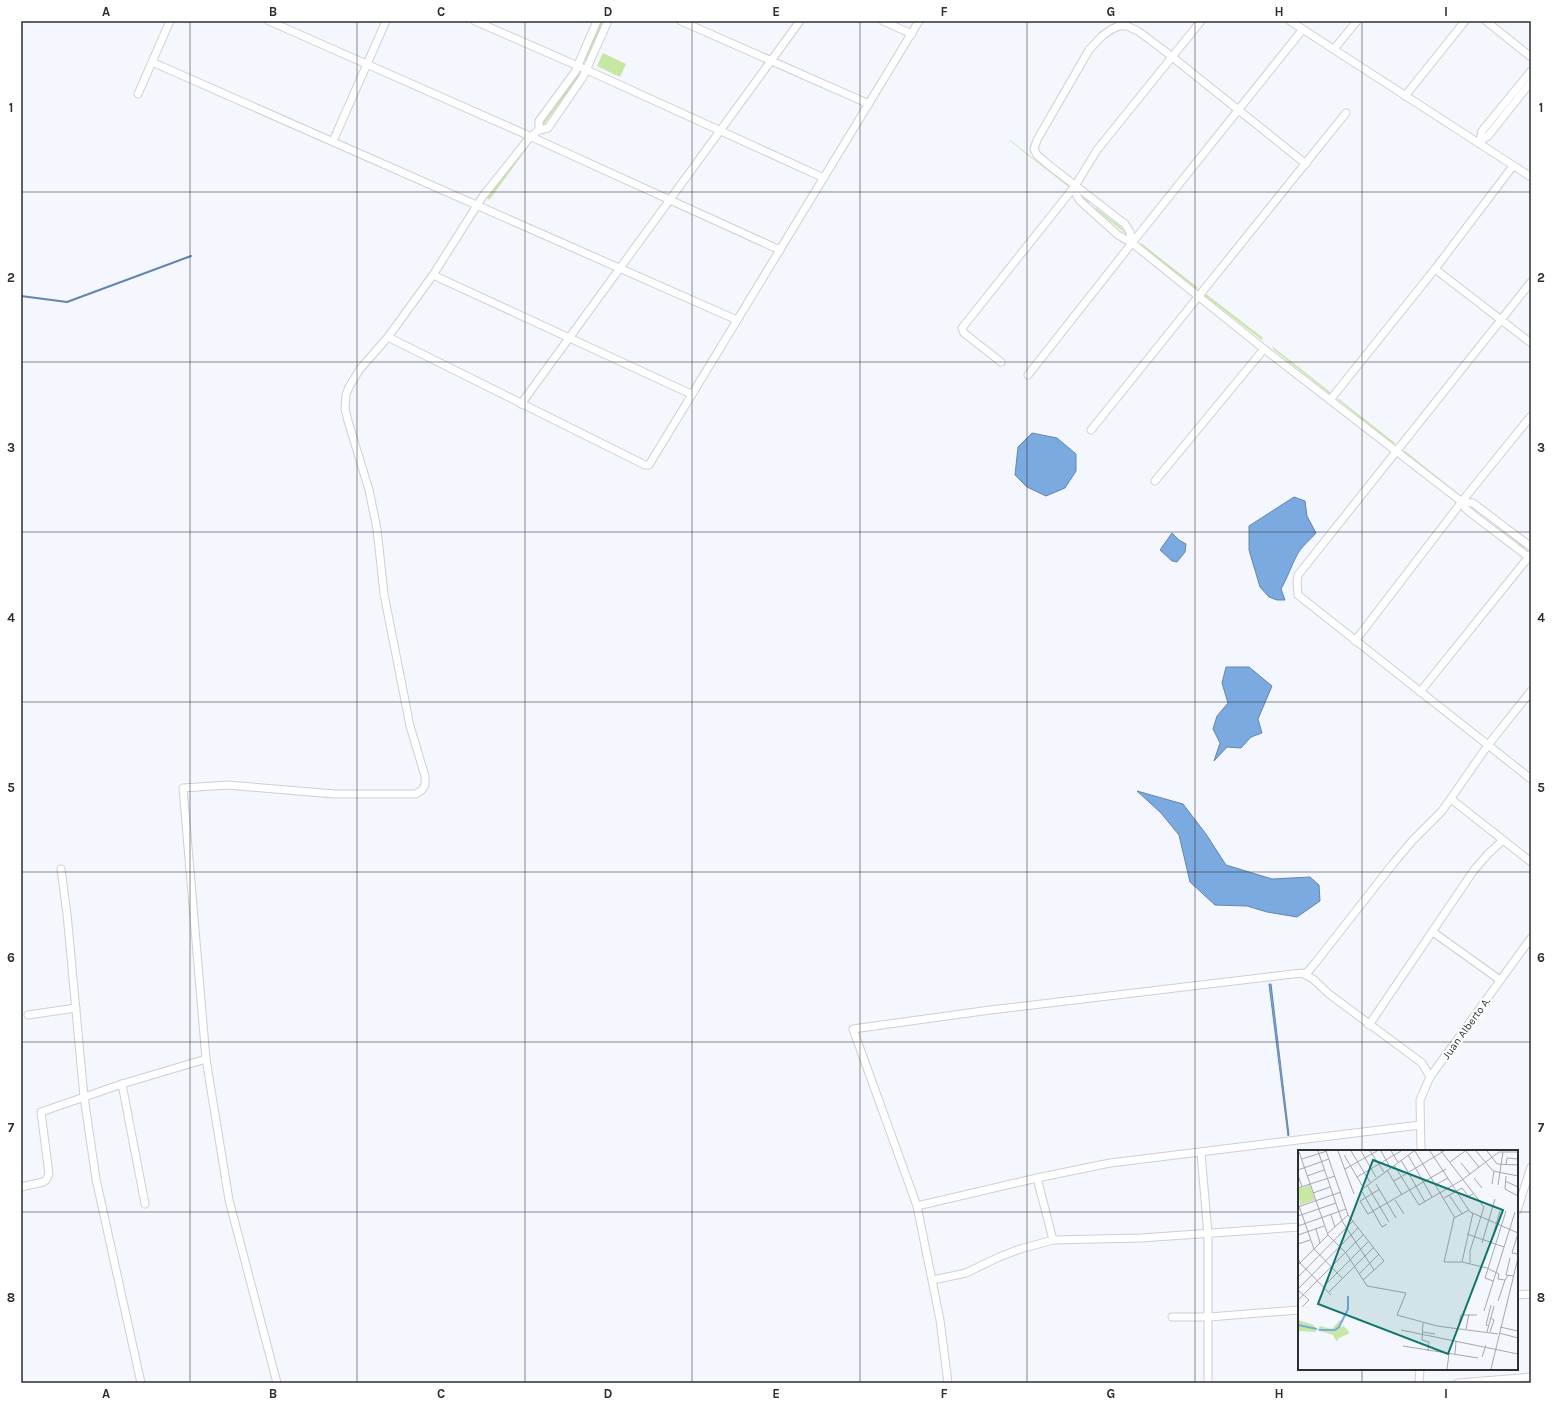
<svg xmlns="http://www.w3.org/2000/svg" width="1552" height="1404" font-family="Karla,sans-serif">
<style>
.green{fill:#c7e7a4}
.water{fill:#7baae1;stroke:#6485ac}
.lines{fill:none;stroke-linecap:round;stroke-linejoin:round}
.stream{stroke:#6485ac;stroke-width:2}
.minor-casing{stroke:#cdcfd6;stroke-width:9}
.minor{stroke:#fff;stroke-width:7}
.grid{fill:none;stroke:#2d2e31;stroke-width:1;stroke-opacity:0.55}
.labels{text-anchor:middle;stroke-width:4;stroke-linejoin:round;paint-order:stroke}
.street-label{font-size:11px;fill:#2d2e31;stroke:#fff}
.inset-river{fill:none;stroke:#7baae1;stroke-width:2}
.inset-road{fill:none;stroke:#a5a7ac;stroke-width:1}
.view{fill:#0f766e;fill-opacity:0.15;stroke:#0f766e;stroke-width:2}
.inset-edge{fill:none;stroke:#2d2e31;stroke-width:2}
.neatline{fill:none;stroke:#2d2e31;stroke-width:1.5}
.grid-label{font-size:13px;text-anchor:middle;font-weight:bold;fill:#2d2e31}
</style>
<rect width="100%" height="100%" fill="#f5f7fe"/>
<g class="green">
<path d="M600,21H604L587,60L585,61L584,60Z"/>
<path d="M603,53L626,64L620,77L597,66Z"/>
<path d="M577,75L579,77L537,134L534,133Z"/>
<path d="M1010,140L1089,202V203L1010,141Z"/>
<path d="M527,142L530,143V144L490,199L489,200L487,197Z"/>
<path d="M1096,208L1130,234L1129,236L1095,209Z"/>
<path d="M1141,243L1197,287V289L1140,245Z"/>
<path d="M1206,294L1263,338L1262,340L1205,296Z"/>
<path d="M1273,347L1330,392V394L1273,349Z"/>
<path d="M1337,399H1339L1395,443V445Z"/>
<path d="M1403,451H1405L1460,495V496Z"/>
<path d="M1472,506L1526,547V548H1524Z"/>
</g>
<g class="water">
<path d="M1032,433L1057,438L1076,454V471L1065,488L1046,496L1027,487L1015,475L1018,447Z"/>
<path d="M1294,497L1305,501L1307,516L1316,533C1310,540 1301,547 1297,555C1291,566 1288,577 1281,589L1285,600H1277L1269,597L1260,587L1249,550V526Z"/>
<path d="M1172,533L1179,540L1186,544L1185,552L1177,562L1172,561L1160,550Z"/>
<path d="M1226,667H1249L1272,686L1258,719L1262,733L1251,737L1241,748L1227,747L1214,761L1220,743L1213,729L1217,716L1228,703L1222,683Z"/>
<path d="M1137,791L1183,804L1206,834L1226,865L1272,879L1310,877L1319,885L1320,901L1297,917L1267,912L1247,906L1215,905L1190,882L1179,835L1161,813Z"/>
<path d="M1269,984H1271L1289,1135L1288,1136Z"/>
</g>
<g class="lines">
<path class="stream" d="M21,296L67,302L191,256"/>
<defs>
<g id="minor">
<path d="M269,21L525,134L780,250"/>
<path d="M475,21L587,70L824,178"/>
<path d="M681,21L869,104"/>
<path d="M883,21L912,34"/>
<path d="M1201,21L1097,150L1075,186L1076,194L1080,201L1118,235L1132,243L1264,349L1462,502L1465,508L1472,514L1531,559"/>
<path d="M1290,21L1531,177"/>
<path d="M1486,21L1531,57"/>
<path d="M1334,49L1357,21"/>
<path d="M152,62L737,320"/>
<path d="M138,94L170,21"/>
<path d="M1405,96L1465,21"/>
<path d="M539,130V121L575,72L597,21"/>
<path d="M333,141L386,21"/>
<path d="M1480,141L1482,131L1531,71"/>
<path d="M1479,142L1488,136L1531,82"/>
<path d="M1132,243L1130,232L1125,224L1050,166L1037,155L1034,149L1037,140L1089,50L1102,36L1112,29L1119,26H1127L1138,31L1166,52L1306,164"/>
<path d="M1435,269L1531,343"/>
<path d="M433,275L691,394"/>
<path d="M1531,282L1298,575L1297,582L1298,595L1531,779"/>
<path d="M388,337L645,465H649L919,21"/>
<path d="M1001,362L964,333L962,328L1075,186"/>
<path d="M1028,375L1132,243L1303,29"/>
<path d="M1330,400L1435,269L1513,166"/>
<path d="M521,404L800,21"/>
<path d="M1091,430L1346,113"/>
<path d="M1155,481L1264,349"/>
<path d="M1462,502L1473,503L1531,547"/>
<path d="M1355,641L1467,495L1531,416"/>
<path d="M1420,692L1531,554"/>
<path d="M1451,799L1531,862"/>
<path d="M61,869L67,914L84,1097L96,1179L141,1383"/>
<path d="M1433,932L1500,980"/>
<path d="M1306,974L1316,962L1392,865L1413,840L1442,811L1488,745L1531,691"/>
<path d="M28,1015L76,1008"/>
<path d="M1369,1025L1474,870L1488,854L1503,840"/>
<path d="M122,1084L145,1204"/>
<path d="M1421,1151L1420,1100L1430,1077L1531,938"/>
<path d="M1201,1153L1208,1234V1383"/>
<path d="M1037,1178L1053,1240"/>
<path d="M21,1187L43,1182L46,1180L49,1174L41,1112L122,1084L206,1059"/>
<path d="M917,1206L1037,1178L1110,1163L1420,1125"/>
<path d="M1517,1211L1531,1167"/>
<path d="M933,1280L966,1273L999,1257L1020,1249L1053,1240L1141,1238L1299,1227"/>
<path d="M1517,1295L1531,1294"/>
<path d="M1172,1317H1209L1299,1310"/>
<path d="M277,1383L229,1200L206,1059L183,788L228,785L334,794H416L422,790L425,785V776L410,726L384,594L377,529L369,490L348,421L345,409L346,395L349,387L360,369L388,337L433,275L483,196L530,137L539,130L548,128L583,77L608,21"/>
<path d="M948,1383L940,1320L917,1206L853,1029L990,1010L1302,973L1313,979L1329,994L1422,1063L1430,1077"/>
<path d="M1419,1383L1420,1369"/>
<path d="M1458,1383L1531,1377"/>
</g>
</defs>
<use href="#minor" class="minor-casing"/>
<use href="#minor" class="minor"/>
</g>
<path class="grid" d="M190,21V1383M357,21V1383M525,21V1383M692,21V1383M860,21V1383M1027,21V1383M1195,21V1383M1362,21V1151M21,192H1531M21,362H1531M21,532H1531M21,702H1531M21,872H1531M21,1042H1531M21,1212H1299M1517,1212H1531M1362,1369V1383"/>
<g class="labels">
<g class="street-label">
<text transform="translate(1466 1028) rotate(-54)" y="4">Juan Alberto A.</text>
</g>
</g>
<g transform="translate(1298 1150)">
<rect width="220" height="220" fill="#f5f7fe"/>
<path d="M12,35L17,50L2,55L0,39ZM0,170L16,175L18,182L0,181ZM42,170L45,171L40,178L46,176L52,183L41,188L39,192L35,185L19,180L22,176L34,179Z" fill="#c7e7a4"/>
<path class="inset-river" d="M0,175L19,179M21,180H37L41,177L50,159V146"/>
<path class="inset-road" d="M20,1L44,71L76,120M28,1L50,65L86,111L65,130M40,1L56,44M53,1L72,32M63,1L78,27M72,1L86,22M83,1L92,17M93,1L100,12M116,1L63,40L75,61L148,19M117,1L157,68M132,1L172,62L220,83M143,1L186,57L172,101V113M168,1L181,17M178,1L195,21L220,26M189,1L199,14L220,15M1,2L30,85L48,103L69,136L108,143L99,165L139,176L200,184M46,5L65,37M110,5L134,47M4,9L29,1M103,10L127,52M152,12L167,1M163,13L172,24M96,15L121,55L164,30L201,2H220M208,15L209,8L220,9M47,19L79,1M0,20L31,9M89,20L104,45M0,25L4,37M9,26L26,20M208,26L207,39L220,46M59,27L103,1M176,28L184,38M96,31L146,1M207,31L220,37M78,34L98,68M194,34L196,21M69,35L91,72M137,35L150,28M200,35L205,2M0,38L37,26M15,43L32,37M151,45L164,64M146,48L164,38L170,46L175,44M97,50L106,64M0,53L16,99L30,85M0,57L43,42M171,60L156,68L146,112H164L189,118L201,124L200,129L207,130M75,61L84,77L89,74M76,61L70,64L62,51L82,39M33,65L37,77M0,66L38,53M0,76L48,59M18,79L22,93M220,83L214,103L220,104M29,84L50,65M169,84L206,97M0,85L26,76M193,92L202,61M184,93L197,49M0,94L12,90M0,108L2,113L33,145M212,108L208,125L216,126M164,112L175,63M0,115L16,99L45,129M61,124L81,104M0,127L55,71M195,131L187,128L208,61M25,137L71,91M0,139L60,78M0,140L11,150L4,157M31,142L76,97M0,150L65,85M200,151L207,130L211,125M186,161L217,62M125,173L124,190L131,192L130,201M191,176L188,175L193,155M202,177L220,181M160,178L163,165H179M168,179L171,164M103,180L220,204M125,182L137,184M189,182L196,156M192,182L196,170L193,168M201,183L220,188M105,196L180,208M157,204L158,191M184,207L188,195M149,219L151,204M193,219L220,108"/>
<path class="view" d="M75,10L205,60L150,204L20,154Z"/>
<rect width="220" height="220" class="inset-edge"/>
</g>
<rect width="1552" height="1404" fill="none" stroke="#ffffff" stroke-width="44"/>
<rect x="22" y="22" width="1508" height="1360" class="neatline"/>
<g class="grid-label">
<text x="106" y="16">A</text>
<text x="273" y="16">B</text>
<text x="441" y="16">C</text>
<text x="608" y="16">D</text>
<text x="776" y="16">E</text>
<text x="944" y="16">F</text>
<text x="1111" y="16">G</text>
<text x="1279" y="16">H</text>
<text x="1446" y="16">I</text>
<text x="11" y="112">1</text>
<text x="1541" y="112">1</text>
<text x="11" y="282">2</text>
<text x="1541" y="282">2</text>
<text x="11" y="452">3</text>
<text x="1541" y="452">3</text>
<text x="11" y="622">4</text>
<text x="1541" y="622">4</text>
<text x="11" y="792">5</text>
<text x="1541" y="792">5</text>
<text x="11" y="962">6</text>
<text x="1541" y="962">6</text>
<text x="11" y="1132">7</text>
<text x="1541" y="1132">7</text>
<text x="11" y="1302">8</text>
<text x="1541" y="1302">8</text>
<text x="106" y="1398">A</text>
<text x="273" y="1398">B</text>
<text x="441" y="1398">C</text>
<text x="608" y="1398">D</text>
<text x="776" y="1398">E</text>
<text x="944" y="1398">F</text>
<text x="1111" y="1398">G</text>
<text x="1279" y="1398">H</text>
<text x="1446" y="1398">I</text>
</g>
</svg>
